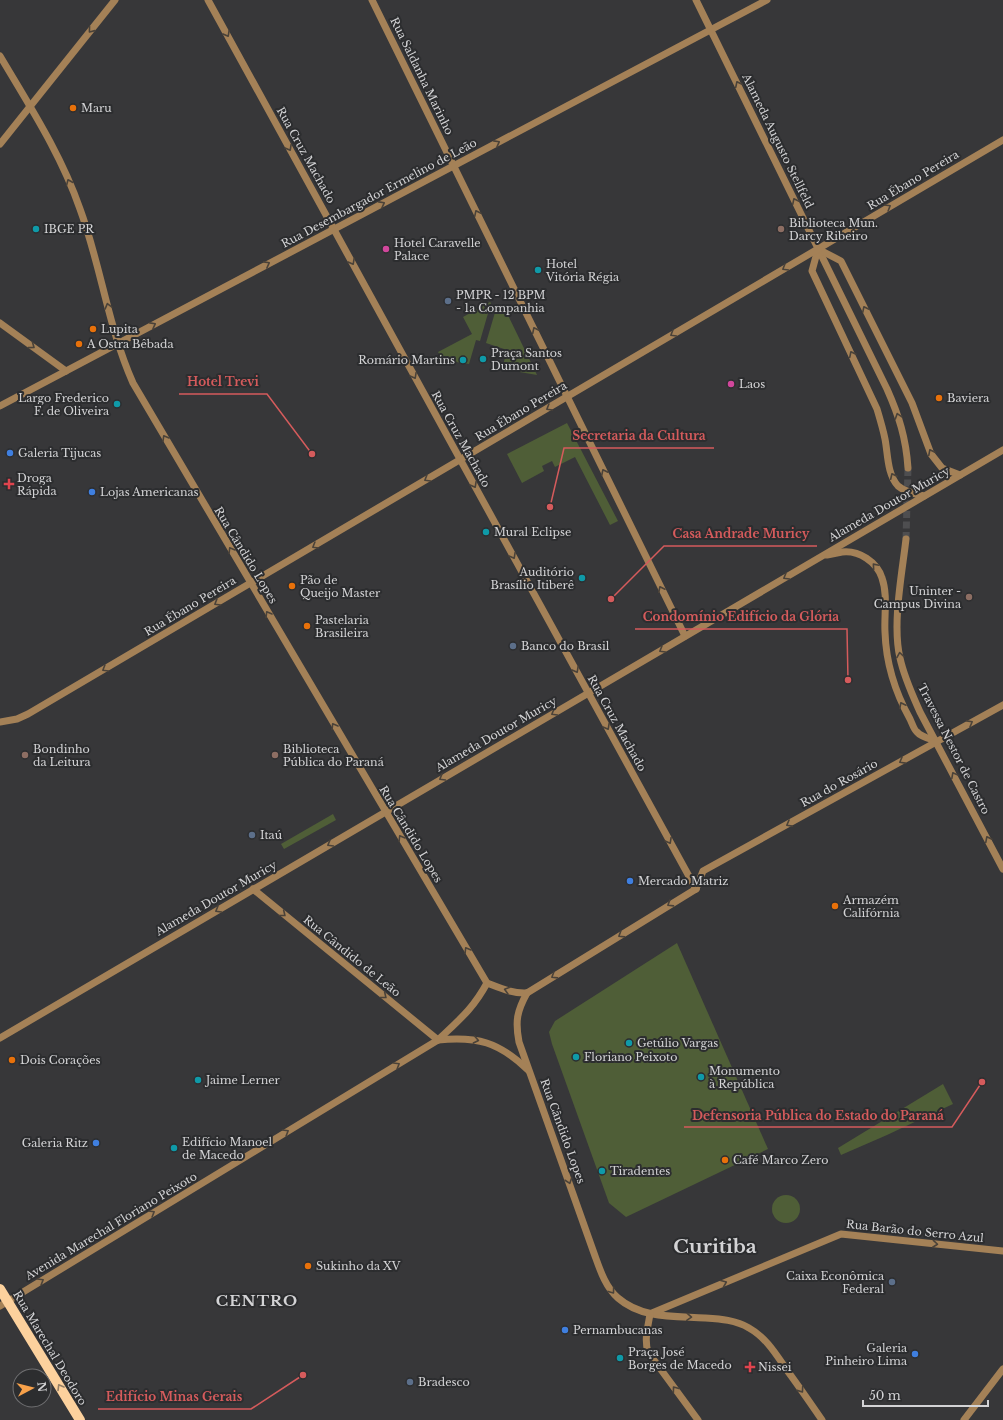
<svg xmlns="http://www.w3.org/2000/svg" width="1003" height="1420" font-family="'Libre Baskerville',serif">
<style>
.green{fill:#4f5e37}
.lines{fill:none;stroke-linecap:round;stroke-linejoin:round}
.minor-tunnel{stroke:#4e4e50;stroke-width:7;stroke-dasharray:7 3.5;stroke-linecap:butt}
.minor{stroke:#a48157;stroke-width:7}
.major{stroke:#fcd19d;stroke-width:10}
.oneway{stroke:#4a4239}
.oneway2{stroke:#947f66}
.food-dot{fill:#e8710a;stroke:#2c2d2f;stroke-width:1.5}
.culture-dot{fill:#0f9aa8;stroke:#2c2d2f;stroke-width:1.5}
.education-dot{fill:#8d6e63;stroke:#2c2d2f;stroke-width:1.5}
.hotel-dot{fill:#d1479c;stroke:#2c2d2f;stroke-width:1.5}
.service-dot{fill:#5c6f8a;stroke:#2c2d2f;stroke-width:1.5}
.shop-dot{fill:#3f7fe0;stroke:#2c2d2f;stroke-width:1.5}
.health-dot{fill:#e0444e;stroke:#2c2d2f;stroke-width:1.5}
.labels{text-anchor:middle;stroke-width:4;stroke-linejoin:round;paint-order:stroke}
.street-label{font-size:11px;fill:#d3d3d5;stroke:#2c2d2f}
.poi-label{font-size:11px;fill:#d3d3d5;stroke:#2c2d2f;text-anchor:start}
.district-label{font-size:15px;font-weight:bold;letter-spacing:1px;fill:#d3d3d5;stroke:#2c2d2f}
.town-label{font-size:19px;font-weight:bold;fill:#d3d3d5;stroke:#2c2d2f}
.leader{fill:none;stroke:#d55b5c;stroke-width:1.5}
.callout-dot{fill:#d55b5c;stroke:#2c2d2f;stroke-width:1.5}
.callout-label{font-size:12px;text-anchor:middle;font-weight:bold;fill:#d55b5c;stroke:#2c2d2f;stroke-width:4;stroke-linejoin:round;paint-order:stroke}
</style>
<rect width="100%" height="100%" fill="#373739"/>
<g class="green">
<path d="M490,302L491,303L480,341L476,340L469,364L443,360L438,352L472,334L463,317Z"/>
<path d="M503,305L537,375L502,369L507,350L486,343L496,309Z"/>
<path d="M567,423L618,521L610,525L575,457L555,467L552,461L542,466L544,471L522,483L507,454Z"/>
<path d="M333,814L336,820L284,849L281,844Z"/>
<path d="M677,943L768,1149L626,1217L609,1203L552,1044L549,1032L555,1021Z"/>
<path d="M943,1084L953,1104L887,1135L841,1155L838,1148Z"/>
<circle cx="786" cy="1209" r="14"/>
</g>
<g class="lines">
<path class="minor-tunnel" d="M906,539L908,468"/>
<g class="minor">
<path d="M208,0L696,889"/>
<path d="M372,0L685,636"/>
<path d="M696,0L887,389C899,416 906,438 908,468"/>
<path d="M0,56C29,105 61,154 80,209C101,266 108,327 133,383L487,983C500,988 513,994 527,993L696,889"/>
<path d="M0,144L115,0"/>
<path d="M818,249L812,271L877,409C880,419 883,429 885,439C888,454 887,474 898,486C905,492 916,494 924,496"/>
<path d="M818,249L841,261L912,403L931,454L942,468L960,475"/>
<path d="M0,323L66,371"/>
<path d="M0,406L767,0"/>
<path d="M906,539C902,574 892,624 900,658C904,677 912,694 920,712L1003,869"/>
<path d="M827,555C832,554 837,553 842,552C859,550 877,562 882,578C888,595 884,615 885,632C886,664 895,692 910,719C912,723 914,730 917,732C921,737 931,739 936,741"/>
<path d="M0,722L17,719L28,714L1003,140"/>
<path d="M253,889L438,1040"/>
<path d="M696,889L703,871L1003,705"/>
<path d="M527,993C517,1011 515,1021 519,1042L595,1256C600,1270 606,1288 618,1298C642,1319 675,1316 705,1318C720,1319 736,1320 749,1328C767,1338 777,1356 789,1373C800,1388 811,1404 822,1420"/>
<path d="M0,1038L1003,450"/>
<path d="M438,1040C477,1036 499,1042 528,1070"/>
<path d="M0,1306L438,1040C459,1020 473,1009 487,983"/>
<path d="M652,1313L841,1234L1003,1251"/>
<path d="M650,1314C648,1327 644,1339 648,1352L698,1420"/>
<path d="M964,1420L1003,1369"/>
</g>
<path class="major" d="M0,1289L80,1420"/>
</g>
<defs><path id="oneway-chevron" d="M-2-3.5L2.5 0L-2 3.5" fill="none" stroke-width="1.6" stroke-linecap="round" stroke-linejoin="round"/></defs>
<g class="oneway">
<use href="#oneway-chevron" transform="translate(91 30) rotate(129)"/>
<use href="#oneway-chevron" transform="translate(227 34) rotate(61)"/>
<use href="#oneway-chevron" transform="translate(738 84) rotate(-116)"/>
<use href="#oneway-chevron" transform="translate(497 143) rotate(-28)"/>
<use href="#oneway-chevron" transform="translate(289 148) rotate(61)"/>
<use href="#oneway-chevron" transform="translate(69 182) rotate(-113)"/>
<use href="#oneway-chevron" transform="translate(795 201) rotate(-116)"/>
<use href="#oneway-chevron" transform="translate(382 204) rotate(-28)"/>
<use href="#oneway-chevron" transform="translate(888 207) rotate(-31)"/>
<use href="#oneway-chevron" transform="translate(477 213) rotate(-116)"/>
<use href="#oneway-chevron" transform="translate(352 262) rotate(61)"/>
<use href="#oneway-chevron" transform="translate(267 264) rotate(-28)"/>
<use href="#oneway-chevron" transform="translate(785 268) rotate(149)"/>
<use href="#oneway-chevron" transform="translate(108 306) rotate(-105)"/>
<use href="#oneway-chevron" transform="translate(865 309) rotate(-116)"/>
<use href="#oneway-chevron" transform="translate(153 325) rotate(-28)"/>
<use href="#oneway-chevron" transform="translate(535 330) rotate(-116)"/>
<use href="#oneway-chevron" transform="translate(673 334) rotate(149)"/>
<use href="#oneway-chevron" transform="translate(32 346) rotate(36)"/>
<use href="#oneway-chevron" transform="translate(852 354) rotate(-116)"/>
<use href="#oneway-chevron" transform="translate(414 376) rotate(61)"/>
<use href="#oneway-chevron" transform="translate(549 408) rotate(149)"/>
<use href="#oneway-chevron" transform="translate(898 416) rotate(-108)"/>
<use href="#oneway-chevron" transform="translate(165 438) rotate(-120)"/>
<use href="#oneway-chevron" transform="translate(931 452) rotate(-117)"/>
<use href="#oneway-chevron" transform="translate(604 472) rotate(-116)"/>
<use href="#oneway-chevron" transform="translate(893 476) rotate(-115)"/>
<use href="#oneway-chevron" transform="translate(427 479) rotate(149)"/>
<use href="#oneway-chevron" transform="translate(474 485) rotate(61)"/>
<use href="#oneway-chevron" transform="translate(315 546) rotate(149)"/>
<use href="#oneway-chevron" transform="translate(231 550) rotate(-121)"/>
<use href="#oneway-chevron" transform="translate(513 556) rotate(61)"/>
<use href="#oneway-chevron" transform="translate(875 566) rotate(-131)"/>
<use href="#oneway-chevron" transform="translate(786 577) rotate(150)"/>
<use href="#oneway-chevron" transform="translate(661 589) rotate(-116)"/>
<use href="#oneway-chevron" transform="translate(217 603) rotate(149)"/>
<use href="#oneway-chevron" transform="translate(268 614) rotate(-121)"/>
<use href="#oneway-chevron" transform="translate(662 650) rotate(150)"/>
<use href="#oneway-chevron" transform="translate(900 655) rotate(-99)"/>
<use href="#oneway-chevron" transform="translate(105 669) rotate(149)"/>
<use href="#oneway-chevron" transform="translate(576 670) rotate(61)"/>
<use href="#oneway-chevron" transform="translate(902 705) rotate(-117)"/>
<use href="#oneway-chevron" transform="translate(554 713) rotate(150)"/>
<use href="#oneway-chevron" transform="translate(970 723) rotate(-29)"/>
<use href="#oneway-chevron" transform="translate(334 726) rotate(-121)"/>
<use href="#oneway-chevron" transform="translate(607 727) rotate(61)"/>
<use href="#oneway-chevron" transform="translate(902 761) rotate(151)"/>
<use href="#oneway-chevron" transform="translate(954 775) rotate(-118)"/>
<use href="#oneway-chevron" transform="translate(442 778) rotate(150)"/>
<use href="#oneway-chevron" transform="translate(789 824) rotate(151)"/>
<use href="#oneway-chevron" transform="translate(401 838) rotate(-121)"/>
<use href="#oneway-chevron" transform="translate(988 839) rotate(-117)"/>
<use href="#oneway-chevron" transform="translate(669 841) rotate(61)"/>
<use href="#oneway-chevron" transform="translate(330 844) rotate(150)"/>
<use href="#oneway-chevron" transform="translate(670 904) rotate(148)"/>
<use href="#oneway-chevron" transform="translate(218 910) rotate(150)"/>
<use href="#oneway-chevron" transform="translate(283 914) rotate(39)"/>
<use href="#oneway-chevron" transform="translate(621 935) rotate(148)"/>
<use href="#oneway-chevron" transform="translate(467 950) rotate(-121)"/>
<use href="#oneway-chevron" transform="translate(554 976) rotate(148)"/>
<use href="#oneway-chevron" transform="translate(507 990) rotate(-164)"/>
<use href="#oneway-chevron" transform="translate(384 996) rotate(39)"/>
<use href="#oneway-chevron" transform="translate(476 1040) rotate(11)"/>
<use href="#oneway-chevron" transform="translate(397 1065) rotate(-31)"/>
<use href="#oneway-chevron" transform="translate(286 1132) rotate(-31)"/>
<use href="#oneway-chevron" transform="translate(569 1181) rotate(71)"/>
<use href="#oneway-chevron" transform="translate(152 1213) rotate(-31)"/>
<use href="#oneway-chevron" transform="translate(935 1244) rotate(6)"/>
<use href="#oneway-chevron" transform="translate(41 1281) rotate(-31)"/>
<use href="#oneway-chevron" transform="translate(724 1283) rotate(-23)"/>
<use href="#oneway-chevron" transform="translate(612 1291) rotate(54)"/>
<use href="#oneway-chevron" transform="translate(689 1317) rotate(4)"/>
<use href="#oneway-chevron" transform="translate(675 1389) rotate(-126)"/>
<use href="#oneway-chevron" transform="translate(801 1390) rotate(55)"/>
</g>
<use class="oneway2" href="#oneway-chevron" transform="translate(60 1387) rotate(-121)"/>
<g class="food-dot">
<circle cx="73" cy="108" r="4"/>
<circle cx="93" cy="329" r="4"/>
<circle cx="79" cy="344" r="4"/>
<circle cx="939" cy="398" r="4"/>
<circle cx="292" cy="586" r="4"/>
<circle cx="307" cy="626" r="4"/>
<circle cx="835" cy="906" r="4"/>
<circle cx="12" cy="1060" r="4"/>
<circle cx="725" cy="1160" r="4"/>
<circle cx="308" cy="1266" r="4"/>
</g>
<g class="culture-dot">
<circle cx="36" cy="229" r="4"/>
<circle cx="538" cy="270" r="4"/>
<circle cx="483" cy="359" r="4"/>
<circle cx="463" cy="360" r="4"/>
<circle cx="117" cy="404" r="4"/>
<circle cx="486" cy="532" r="4"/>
<circle cx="582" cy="578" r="4"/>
<circle cx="629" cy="1043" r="4"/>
<circle cx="576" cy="1057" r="4"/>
<circle cx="701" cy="1077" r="4"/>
<circle cx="198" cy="1080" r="4"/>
<circle cx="174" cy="1148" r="4"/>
<circle cx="602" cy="1171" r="4"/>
<circle cx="620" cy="1358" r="4"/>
</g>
<g class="education-dot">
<circle cx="781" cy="229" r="4"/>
<circle cx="969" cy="597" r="4"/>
<circle cx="25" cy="755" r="4"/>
<circle cx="275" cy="755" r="4"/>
</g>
<g class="hotel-dot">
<circle cx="386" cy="249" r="4"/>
<circle cx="731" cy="384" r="4"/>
</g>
<g class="service-dot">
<circle cx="448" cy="301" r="4"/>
<circle cx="513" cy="646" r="4"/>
<circle cx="252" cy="835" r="4"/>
<circle cx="892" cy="1282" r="4"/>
<circle cx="410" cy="1382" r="4"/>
</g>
<g class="shop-dot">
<circle cx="10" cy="453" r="4"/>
<circle cx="92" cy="492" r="4"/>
<circle cx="630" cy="881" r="4"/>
<circle cx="96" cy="1143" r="4"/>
<circle cx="565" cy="1330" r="4"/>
<circle cx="915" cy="1354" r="4"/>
</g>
<g class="health-dot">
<path d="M7 478h4v4h4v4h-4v4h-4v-4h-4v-4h4z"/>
<path d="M748 1361h4v4h4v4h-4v4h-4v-4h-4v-4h4z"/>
</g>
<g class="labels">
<g class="street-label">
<text transform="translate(422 76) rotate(64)" y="4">Rua Saldanha Marinho</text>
<text transform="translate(778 141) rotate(64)" y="4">Alameda Augusto Stellfeld</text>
<text transform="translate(306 155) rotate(61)" y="4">Rua Cruz Machado</text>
<text transform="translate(913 180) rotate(-31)" y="4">Rua Ébano Pereira</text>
<text transform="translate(379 193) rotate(-28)" y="4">Rua Desembargador Ermelino de Leão</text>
<text transform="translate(521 411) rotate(-31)" y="4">Rua Ébano Pereira</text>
<text transform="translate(461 439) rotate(61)" y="4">Rua Cruz Machado</text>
<text transform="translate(889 504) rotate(-30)" y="4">Alameda Doutor Muricy</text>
<text transform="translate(246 555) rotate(59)" y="4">Rua Cândido Lopes</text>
<text transform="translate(190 606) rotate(-31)" y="4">Rua Ébano Pereira</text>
<text transform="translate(617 723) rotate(61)" y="4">Rua Cruz Machado</text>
<text transform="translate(496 734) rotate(-30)" y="4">Alameda Doutor Muricy</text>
<text transform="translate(954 749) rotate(63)" y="4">Travessa Nestor de Castro</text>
<text transform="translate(839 783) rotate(-29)" y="4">Rua do Rosário</text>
<text transform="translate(411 834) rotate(59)" y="4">Rua Cândido Lopes</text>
<text transform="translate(216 898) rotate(-30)" y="4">Alameda Doutor Muricy</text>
<text transform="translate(352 956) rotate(39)" y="4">Rua Cândido de Leão</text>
<text transform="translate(563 1131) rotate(70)" y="4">Rua Cândido Lopes</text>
<text transform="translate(111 1226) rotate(-31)" y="4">Avenida Marechal Floriano Peixoto</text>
<text transform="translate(915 1231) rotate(6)" y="4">Rua Barão do Serro Azul</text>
<text transform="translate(50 1348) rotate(59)" y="4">Rua Marechal Deodoro</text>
</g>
<g class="poi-label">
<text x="81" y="112">Maru</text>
<text x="789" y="227">Biblioteca Mun.<tspan x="789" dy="13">Darcy Ribeiro</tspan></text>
<text x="44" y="233">IBGE PR</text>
<text x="394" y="247">Hotel Caravelle<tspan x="394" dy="13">Palace</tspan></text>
<text x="546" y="268">Hotel<tspan x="546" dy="13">Vitória Régia</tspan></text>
<text x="456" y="299">PMPR - 12 BPM<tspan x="456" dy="13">- 1a Companhia</tspan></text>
<text x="101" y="333">Lupita</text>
<text x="87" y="348">A Ostra Bêbada</text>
<text x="491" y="357">Praça Santos<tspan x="491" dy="13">Dumont</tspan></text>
<text x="455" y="364" text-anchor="end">Romário Martins</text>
<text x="739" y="388">Laos</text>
<text x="109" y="402" text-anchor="end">Largo Frederico<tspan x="109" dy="13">F. de Oliveira</tspan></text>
<text x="947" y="402">Baviera</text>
<text x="18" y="457">Galeria Tijucas</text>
<text x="17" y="482">Droga<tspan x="17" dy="13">Rápida</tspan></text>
<text x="100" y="496">Lojas Americanas</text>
<text x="494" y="536">Mural Eclipse</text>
<text x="574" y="576" text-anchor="end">Auditório<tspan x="574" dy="13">Brasílio Itiberê</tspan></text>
<text x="300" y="584">Pão de<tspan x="300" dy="13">Queijo Master</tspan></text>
<text x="961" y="595" text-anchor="end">Uninter -<tspan x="961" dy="13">Campus Divina</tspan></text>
<text x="315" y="624">Pastelaria<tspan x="315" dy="13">Brasileira</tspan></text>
<text x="521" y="650">Banco do Brasil</text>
<text x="33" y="753">Bondinho<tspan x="33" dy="13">da Leitura</tspan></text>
<text x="283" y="753">Biblioteca<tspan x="283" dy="13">Pública do Paraná</tspan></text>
<text x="260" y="839">Itaú</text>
<text x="638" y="885">Mercado Matriz</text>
<text x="843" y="904">Armazém<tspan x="843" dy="13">Califórnia</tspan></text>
<text x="637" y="1047">Getúlio Vargas</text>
<text x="584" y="1061">Floriano Peixoto</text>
<text x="20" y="1064">Dois Corações</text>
<text x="709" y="1075">Monumento<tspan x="709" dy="13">à República</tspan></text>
<text x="206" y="1084">Jaime Lerner</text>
<text x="182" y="1146">Edifício Manoel<tspan x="182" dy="13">de Macedo</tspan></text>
<text x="88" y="1147" text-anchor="end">Galeria Ritz</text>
<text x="733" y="1164">Café Marco Zero</text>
<text x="610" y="1175">Tiradentes</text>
<text x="316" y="1270">Sukinho da XV</text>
<text x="884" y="1280" text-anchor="end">Caixa Econômica<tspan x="884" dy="13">Federal</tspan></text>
<text x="573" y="1334">Pernambucanas</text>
<text x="907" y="1352" text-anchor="end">Galeria<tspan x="907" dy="13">Pinheiro Lima</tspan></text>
<text x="628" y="1356">Praça José<tspan x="628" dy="13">Borges de Macedo</tspan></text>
<text x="758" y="1371">Nissei</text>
<text x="418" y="1386">Bradesco</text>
</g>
<g class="district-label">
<text x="257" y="1306">CENTRO</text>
</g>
<g class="town-label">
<text x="715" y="1253">Curitiba</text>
</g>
</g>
<path class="leader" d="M312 454L267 394H179M550 507L564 448H714M611 599L664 546H817M848 680L847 629H635M982 1082L952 1127H684M303 1375L251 1409H98"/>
<g class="callout-dot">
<circle cx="312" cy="454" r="4"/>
<circle cx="550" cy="507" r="4"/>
<circle cx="611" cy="599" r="4"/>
<circle cx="848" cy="680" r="4"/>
<circle cx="982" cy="1082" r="4"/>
<circle cx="303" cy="1375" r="4"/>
</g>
<g class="callout-label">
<text x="223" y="386">Hotel Trevi</text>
<text x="639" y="440">Secretaria da Cultura</text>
<text x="741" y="538">Casa Andrade Muricy</text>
<text x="741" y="621">Condomínio Edifício da Glória</text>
<text x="818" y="1120">Defensoria Pública do Estado do Paraná</text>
<text x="174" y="1401">Edifício Minas Gerais</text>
</g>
<g transform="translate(32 1388) rotate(83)"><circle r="19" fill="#2c2d2f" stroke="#6f6f71"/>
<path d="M0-3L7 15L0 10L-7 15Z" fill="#f7a14a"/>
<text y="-6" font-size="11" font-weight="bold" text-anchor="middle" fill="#d3d3d5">N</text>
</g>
<path d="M863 1400v6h125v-6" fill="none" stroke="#d3d3d5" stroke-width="2"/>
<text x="869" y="1400" font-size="12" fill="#d3d3d5" stroke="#2c2d2f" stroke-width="3" paint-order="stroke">50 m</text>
</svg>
